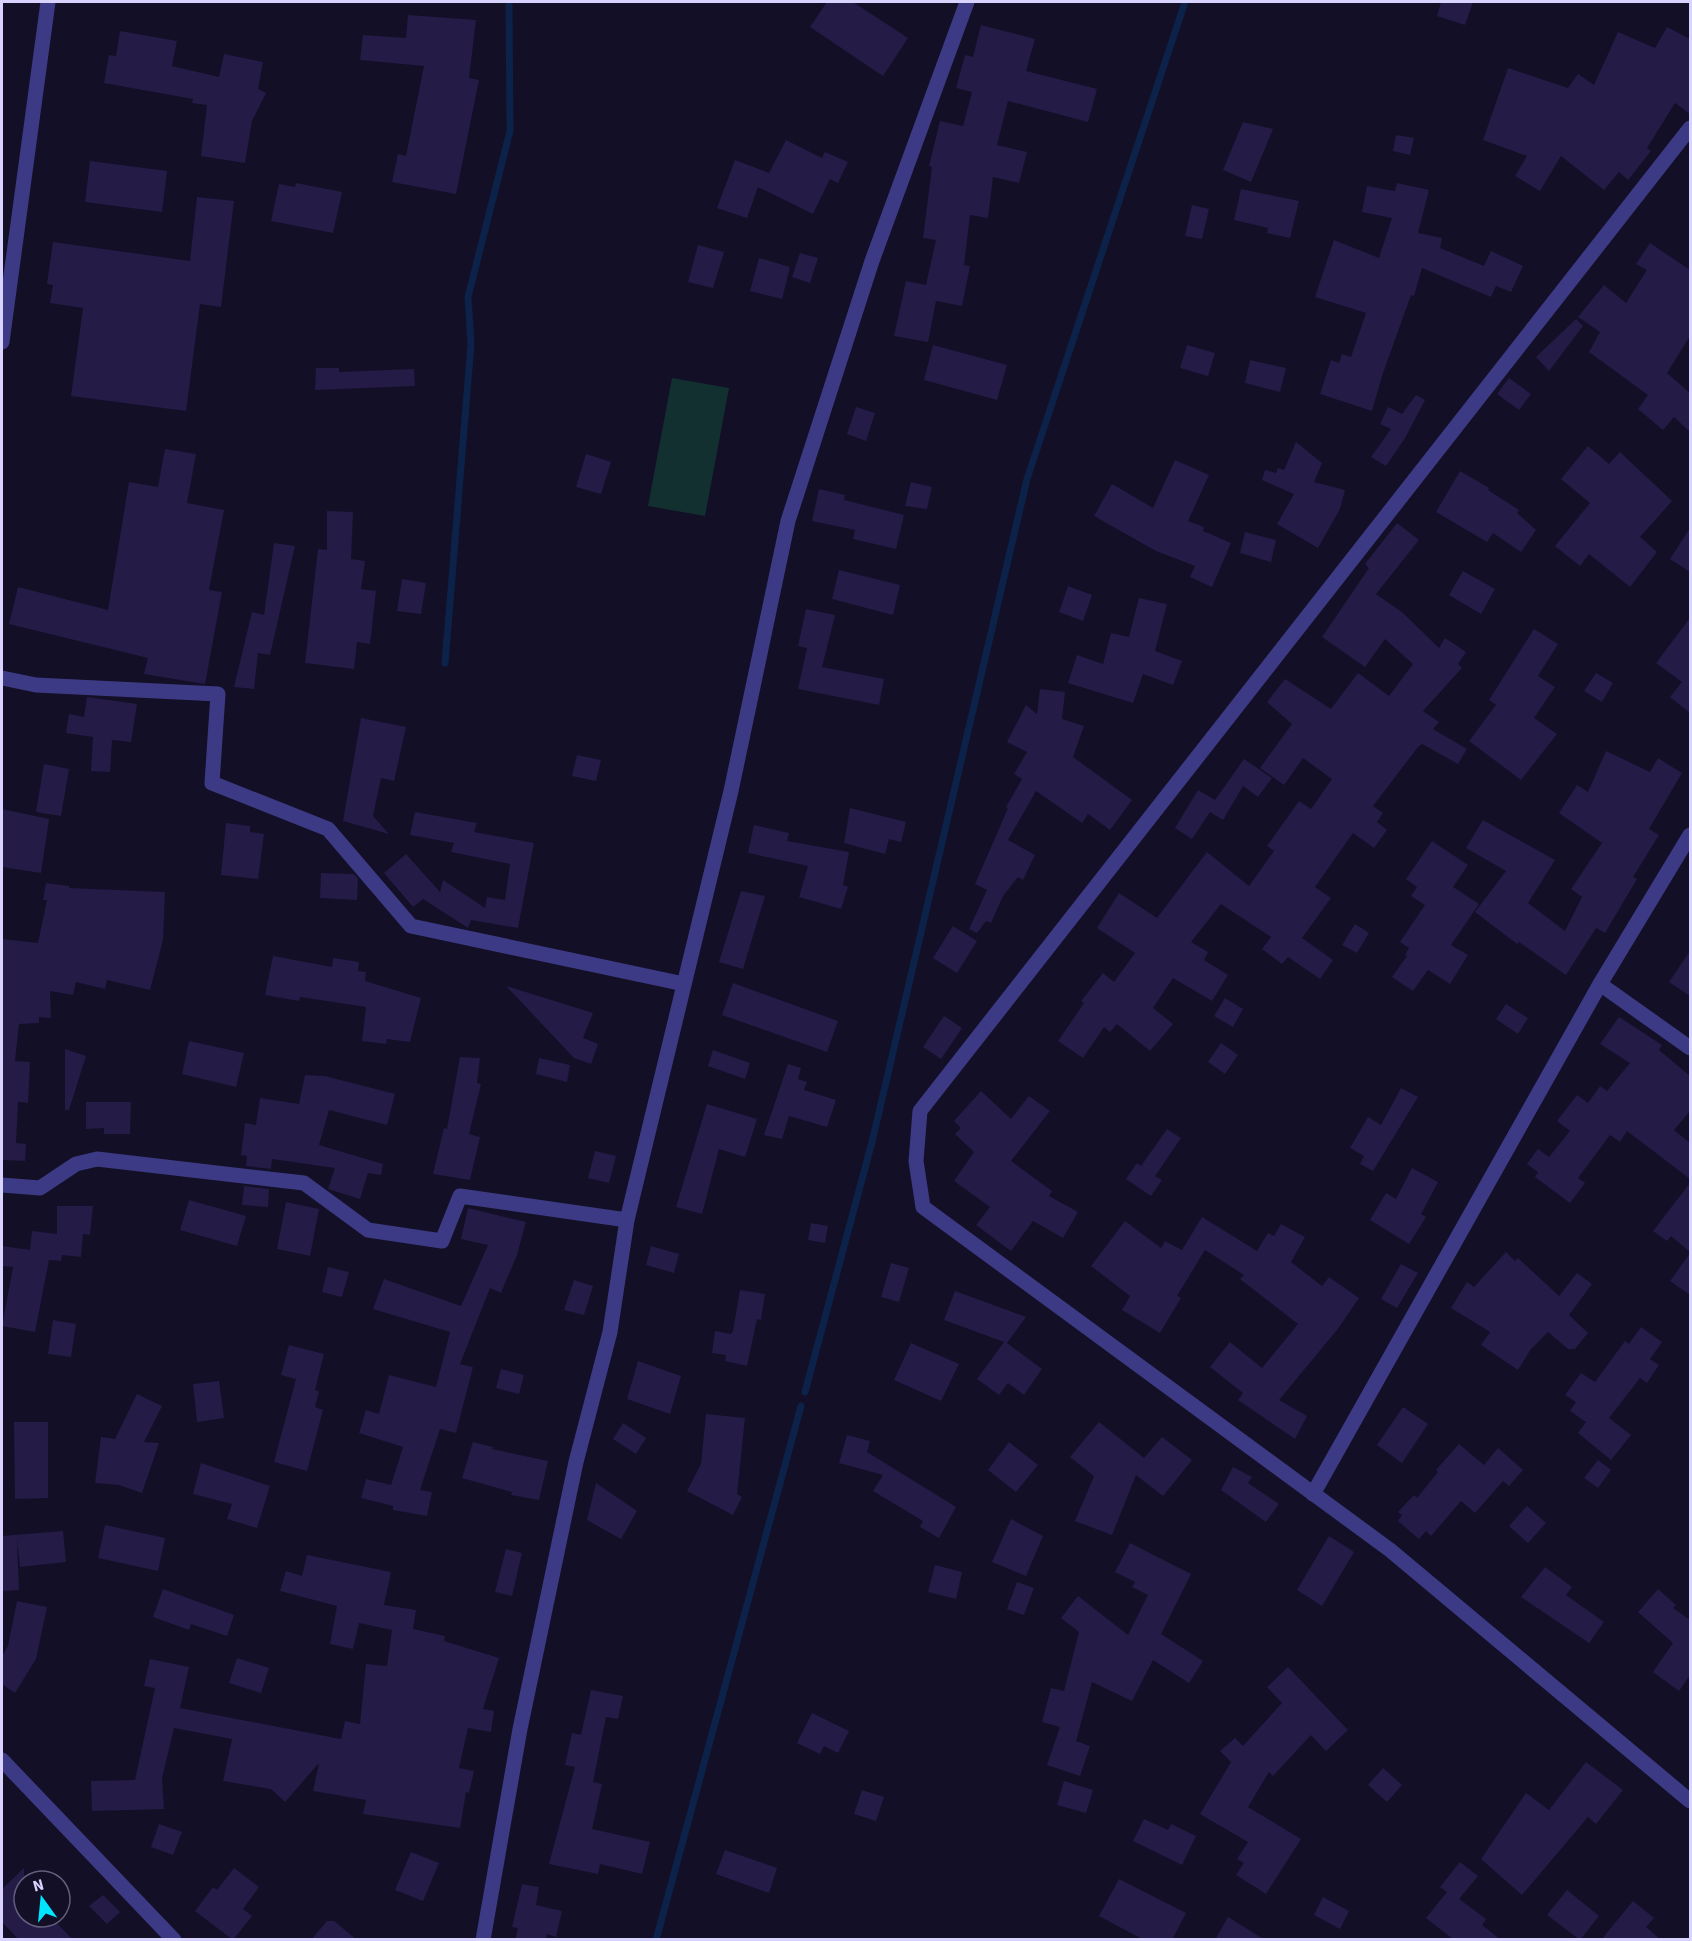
<svg xmlns="http://www.w3.org/2000/svg" width="1692" height="1941" font-family="'Source Sans 3',sans-serif">
<style>
.green{fill:#12302f}
.lines{fill:none;stroke-linecap:round;stroke-linejoin:round}
.stream{stroke:#0c2248;stroke-width:7}
.building{fill:#241b47}
.minor{stroke:#3d3a85;stroke-width:15}
</style>
<rect width="100%" height="100%" fill="#130f26"/>
<path class="green" d="M672,378L729,388L705,516L648,506Z"/>
<g class="lines">
<g class="stream">
<path d="M445,663L471,344L468,297L510,131L509,2"/>
<path d="M805,1392L872,1142L1027,479L1185,2"/>
<path d="M656,1940L801,1406"/>
</g>
</g>
<g class="building">
<path d="M827,2H853L908,38L883,76L810,27Z"/>
<path d="M1441,2H1473L1465,25L1437,16Z"/>
<path d="M408,15L476,20L469,78L479,80L456,194L392,182L398,154L406,156L424,66L360,60L363,35L406,38Z"/>
<path d="M981,25L1035,39L1026,71L1097,89L1088,122L1008,101L997,145L1027,152L1019,183L993,177L988,218L970,215L964,265L970,266L962,306L936,301L928,342L894,336L906,281L926,285L936,240L923,238L932,167L929,166L940,121L963,126L972,92L956,88L965,55L973,57Z"/>
<path d="M1667,27L1690,39V114L1675,103L1647,148L1651,151L1628,180L1619,172L1604,190L1561,156L1540,191L1515,176L1527,156L1483,140L1508,68L1568,88L1578,74L1594,85L1618,32L1655,48Z"/>
<path d="M120,31L177,41L172,66L219,77L224,54L263,62L258,89L266,93L252,121L245,163L201,156L207,105L192,103L193,99L104,83L109,55L116,56Z"/>
<path d="M1243,122L1273,129L1251,182L1223,170Z"/>
<path d="M1396,135L1414,138L1410,155L1393,151Z"/>
<path d="M786,140L822,158L825,152L848,162L838,183L830,179L813,214L758,187L747,218L717,208L735,160L769,173Z"/>
<path d="M90,161L167,171L162,212L85,202Z"/>
<path d="M296,183L342,192L333,233L271,221L279,184L295,187Z"/>
<path d="M1397,183L1429,190L1418,233L1442,238L1440,248L1484,266L1491,251L1523,266L1511,292L1496,286L1491,297L1422,268L1414,296L1411,295L1382,376L1372,411L1320,394L1331,360L1339,363L1342,354L1351,357L1366,313L1315,297L1334,240L1379,258L1392,218L1362,212L1367,186L1395,191Z"/>
<path d="M1241,189L1299,201L1290,238L1267,233L1268,228L1234,220Z"/>
<path d="M197,197L234,201L221,307L200,304L186,411L71,396L83,308L50,303L53,285L47,284L53,242L190,261Z"/>
<path d="M1192,205L1209,209L1202,239L1185,236Z"/>
<path d="M1650,243L1690,270V336L1667,373L1690,393V432L1674,417L1663,430L1638,409L1648,395L1589,352L1600,332L1578,317L1604,285L1626,303L1647,270L1636,264Z"/>
<path d="M698,245L724,252L713,288L688,282Z"/>
<path d="M800,253L818,258L810,283L792,277Z"/>
<path d="M759,258L790,267L782,299L750,291Z"/>
<path d="M1576,319L1583,326L1549,371L1536,357Z"/>
<path d="M933,345L1007,365L997,400L924,380Z"/>
<path d="M1187,345L1215,353L1208,376L1180,368Z"/>
<path d="M1250,360L1286,368L1280,392L1245,383Z"/>
<path d="M316,368H339V372L414,369L415,386L315,390Z"/>
<path d="M1509,378L1531,394L1519,410L1497,394Z"/>
<path d="M1416,395L1425,400L1405,438L1386,466L1371,457L1391,429L1380,424L1388,407L1402,414Z"/>
<path d="M856,407L875,413L866,441L847,434Z"/>
<path d="M1296,442L1322,463L1314,482L1345,490L1340,509L1318,548L1277,524L1294,494L1262,480L1265,470L1276,473L1278,468L1284,470Z"/>
<path d="M1588,446L1609,464L1620,452L1672,501L1640,537L1657,552L1630,587L1589,554L1580,566L1555,546L1590,503L1561,479Z"/>
<path d="M165,449L196,454L187,503L224,510L209,590L222,592L205,684L144,674L148,658L9,624L18,587L108,610L129,482L158,487Z"/>
<path d="M586,454L611,462L601,494L576,487Z"/>
<path d="M1175,460L1209,475L1188,521L1204,527L1203,531L1231,543L1212,587L1190,577L1195,566L1156,551L1094,516L1112,484L1153,508Z"/>
<path d="M1460,471L1489,488L1488,490L1519,510L1517,513L1536,530L1521,552L1493,533L1487,542L1436,512Z"/>
<path d="M911,482L932,487L927,509L905,506Z"/>
<path d="M819,489L845,495L844,500L904,515L896,549L853,539L855,530L812,521Z"/>
<path d="M327,511L353,512L351,559L365,561L361,589L376,591L370,644L357,642L354,669L305,663L318,549L327,550Z"/>
<path d="M1397,523L1419,540L1376,594L1403,613L1439,648L1445,638L1466,652L1458,664L1462,668L1423,711L1439,722L1433,729L1467,749L1458,764L1422,744L1418,747L1373,806L1383,813L1377,822L1387,830L1374,848L1353,833L1315,887L1331,898L1302,938L1333,960L1320,979L1288,957L1282,964L1262,949L1271,937L1221,904L1191,942L1208,952L1204,960L1228,975L1212,1001L1173,978L1153,1008L1173,1024L1150,1051L1117,1024L1110,1032L1104,1027L1083,1058L1058,1041L1084,1003L1081,1001L1103,973L1114,982L1135,953L1097,928L1119,893L1157,918L1207,852L1249,886L1274,851L1267,846L1299,801L1311,809L1332,779L1303,758L1284,785L1260,768L1292,724L1267,702L1285,679L1331,709L1358,673L1389,696L1413,664L1385,639L1365,667L1322,637L1369,568L1365,564Z"/>
<path d="M1690,528V572L1670,559Z"/>
<path d="M1245,532L1276,540L1271,562L1240,553Z"/>
<path d="M274,543L295,546L270,655L258,653L254,689L234,687L252,612L264,615Z"/>
<path d="M839,570L900,585L893,615L832,599Z"/>
<path d="M1463,571L1495,589L1481,614L1449,595Z"/>
<path d="M402,579L426,583L421,614L397,611Z"/>
<path d="M1068,586L1092,595L1083,621L1059,612Z"/>
<path d="M1139,598L1167,604L1155,651L1182,661L1173,685L1143,674L1133,703L1068,683L1077,655L1103,664L1111,633L1129,637Z"/>
<path d="M806,609L835,615L822,667L884,679L879,705L798,689L807,648L798,646Z"/>
<path d="M1690,618V713L1670,697L1682,682L1656,663Z"/>
<path d="M1534,629L1558,644L1538,676L1555,687L1534,718L1557,734L1521,780L1469,741L1496,705L1489,700Z"/>
<path d="M1596,673L1613,683L1602,702L1584,691Z"/>
<path d="M1040,689L1065,692L1062,719L1084,726L1073,757L1132,800L1110,830L1088,814L1082,823L1036,791L1008,840L1035,855L1023,880L1018,877L1003,896L991,923L986,921L977,933L969,929L987,890L975,884L1008,808L1006,807L1022,779L1014,774L1027,752L1007,742L1026,705L1037,714Z"/>
<path d="M87,697L137,704L131,742L112,740L110,772L91,771L93,737L66,733L69,714L84,717Z"/>
<path d="M361,718L406,727L394,781L381,778L373,816L389,834L343,821Z"/>
<path d="M1606,751L1650,772L1658,758L1682,773L1649,829L1659,835L1633,877L1637,879L1605,933L1596,928L1566,975L1519,942L1517,944L1475,912L1506,871L1466,848L1483,820L1555,860L1528,903L1565,931L1582,897L1571,889L1602,843L1559,813L1577,785L1588,792Z"/>
<path d="M577,755L601,760L596,781L572,776Z"/>
<path d="M1244,759L1272,778L1258,797L1243,786L1223,820L1210,812L1192,839L1175,828L1198,790L1215,800Z"/>
<path d="M44,764L69,769L61,816L36,812Z"/>
<path d="M850,808L906,822L901,842L889,839L885,854L844,843Z"/>
<path d="M2,809L49,819L41,873L2,867Z"/>
<path d="M415,812L477,823L474,832L534,843L518,928L471,920L468,928L423,899L413,907L384,873L406,854L440,892L443,880L485,908L487,897L505,900L510,864L451,852L454,843L410,835Z"/>
<path d="M226,823L250,826V832L264,834L258,879L221,875Z"/>
<path d="M754,825L789,833L787,841L849,852L843,885L848,887L841,909L799,897L808,866L748,853Z"/>
<path d="M1432,841L1468,865L1453,887L1479,904L1451,945L1468,955L1450,984L1428,970L1413,991L1392,977L1407,956L1405,955L1409,948L1400,942L1425,905L1411,896L1417,887L1406,879Z"/>
<path d="M321,873L354,874L358,879L357,900L320,898Z"/>
<path d="M46,883L69,886V888L165,892L163,940L150,990L107,980L105,989L76,982L73,995L50,991L51,1018L39,1017V1023L19,1024L15,1061L30,1062L28,1103L18,1102L16,1143L26,1144L25,1161L2,1160V939L38,943L47,900H43Z"/>
<path d="M741,891L765,896L743,969L719,962Z"/>
<path d="M1355,924L1369,933L1357,953L1342,945Z"/>
<path d="M953,926L977,941L957,973L933,958Z"/>
<path d="M1690,951V996L1669,982Z"/>
<path d="M273,956L332,967L333,958L359,962L358,971L366,972L365,981L421,998L410,1042L387,1039L386,1044L362,1041L366,1007L300,997L299,1001L265,995Z"/>
<path d="M733,983L838,1021L827,1052L722,1015Z"/>
<path d="M506,986L593,1013L583,1038L598,1044L591,1064L574,1058Z"/>
<path d="M1225,998L1243,1009L1233,1027L1214,1016Z"/>
<path d="M1506,1004L1528,1018L1518,1034L1496,1019Z"/>
<path d="M944,1016L962,1028L941,1059L923,1047Z"/>
<path d="M1619,1017L1662,1045L1659,1050L1690,1076V1111L1674,1130L1690,1143V1179L1627,1131L1620,1142L1610,1135L1578,1178L1585,1183L1570,1203L1535,1177L1538,1172L1527,1164L1538,1149L1549,1157L1570,1131L1557,1121L1577,1095L1588,1103L1600,1086L1607,1091L1630,1063L1600,1044Z"/>
<path d="M189,1041L244,1053L236,1087L182,1074Z"/>
<path d="M1221,1043L1238,1055L1225,1074L1208,1062Z"/>
<path d="M65,1049L86,1056L69,1110H65Z"/>
<path d="M713,1050L750,1063L745,1079L708,1066Z"/>
<path d="M460,1057L480,1058L477,1083L481,1084L469,1134L480,1137L470,1180L433,1174L444,1128L447,1129Z"/>
<path d="M539,1058L570,1065L567,1082L536,1074Z"/>
<path d="M788,1064L801,1068L798,1079L807,1082L804,1090L836,1100L827,1127L789,1116L782,1139L764,1135Z"/>
<path d="M305,1075L325,1076L395,1094L387,1125L329,1110L319,1145L383,1164L381,1175L368,1173L360,1199L328,1189L335,1168L272,1159L271,1169L246,1166L247,1156L241,1155L245,1123L256,1125L260,1098L299,1104Z"/>
<path d="M1401,1088L1418,1097L1373,1171L1360,1164L1364,1156L1350,1148L1368,1117L1381,1125Z"/>
<path d="M981,1091L1011,1119L1029,1096L1050,1111L1011,1161L1052,1191L1049,1196L1078,1212L1063,1238L1033,1221L1011,1251L976,1225L990,1207L954,1181L974,1152L955,1134L961,1128L954,1121Z"/>
<path d="M86,1102H131L130,1134H104V1128L86,1129Z"/>
<path d="M707,1104L757,1119L745,1157L719,1149L702,1214L676,1207Z"/>
<path d="M1167,1129L1181,1138L1155,1176L1162,1180L1151,1196L1126,1179L1137,1163L1141,1166Z"/>
<path d="M595,1151L616,1156L609,1183L588,1178Z"/>
<path d="M1412,1168L1438,1182L1421,1214L1426,1217L1409,1244L1370,1220L1386,1193L1396,1199Z"/>
<path d="M1690,1183V1252L1671,1236L1667,1241L1653,1231Z"/>
<path d="M244,1186L269,1189L268,1207L242,1205Z"/>
<path d="M189,1200L246,1216L237,1246L180,1230Z"/>
<path d="M286,1202L319,1209L310,1256L277,1249Z"/>
<path d="M57,1206H93L90,1235L83,1234L81,1257L62,1255L61,1261L49,1260L35,1332L2,1326L13,1267L2,1266V1246L30,1250L32,1231L57,1234Z"/>
<path d="M468,1208L526,1222L517,1255L501,1293L490,1288L460,1364L473,1367L456,1433L440,1429L420,1490L432,1492L427,1516L393,1510V1506L361,1498L366,1479L391,1485L403,1447L359,1433L366,1410L379,1414L389,1375L436,1387L450,1332L373,1309L384,1279L461,1306L488,1245L461,1239Z"/>
<path d="M1202,1217L1257,1251L1268,1233L1274,1236L1281,1224L1305,1237L1291,1262L1322,1286L1329,1277L1359,1298L1337,1330L1279,1400L1307,1416L1295,1439L1238,1400L1243,1393L1210,1367L1230,1342L1262,1368L1298,1324L1240,1279L1244,1275L1205,1250L1177,1296L1181,1298L1160,1333L1122,1310L1130,1296L1091,1266L1125,1221L1161,1248L1165,1241L1182,1250Z"/>
<path d="M811,1223L828,1226L825,1243L808,1240Z"/>
<path d="M651,1246L679,1254L674,1273L646,1265Z"/>
<path d="M1506,1252L1515,1261L1518,1258L1559,1296L1577,1273L1592,1284L1569,1315L1588,1333L1575,1349H1568L1548,1332L1531,1349L1518,1370L1481,1345L1490,1332L1451,1308L1467,1282L1474,1287Z"/>
<path d="M1690,1253V1295L1670,1281Z"/>
<path d="M891,1263L909,1268L899,1302L881,1297Z"/>
<path d="M1401,1264L1418,1273L1397,1308L1381,1299Z"/>
<path d="M328,1267L349,1272L342,1297L322,1292Z"/>
<path d="M574,1280L593,1286L584,1315L564,1310Z"/>
<path d="M740,1290L765,1294L761,1320L757,1319L747,1366L725,1361L726,1355L712,1353L715,1331L731,1334L733,1331Z"/>
<path d="M955,1291L1026,1317L1007,1343L1042,1369L1024,1395L1008,1383L999,1395L977,1379L1004,1342L944,1320Z"/>
<path d="M53,1320L76,1324L71,1357L48,1354Z"/>
<path d="M1641,1327L1662,1342L1650,1359L1659,1365L1647,1383L1640,1378L1609,1418L1631,1435L1611,1460L1578,1433L1586,1422L1570,1411L1576,1402L1565,1395L1581,1373L1595,1382L1625,1341L1629,1344Z"/>
<path d="M911,1343L959,1364L941,1401L894,1380Z"/>
<path d="M289,1345L324,1354L315,1390L319,1391L315,1407L323,1410L307,1471L274,1462L296,1379L281,1375Z"/>
<path d="M638,1361L681,1376L670,1414L627,1399Z"/>
<path d="M501,1369L524,1375L519,1394L496,1388Z"/>
<path d="M219,1381L224,1418L197,1422L193,1384Z"/>
<path d="M137,1394L162,1406L144,1442L159,1443L142,1493L119,1485L95,1483L101,1437L115,1439Z"/>
<path d="M1403,1407L1428,1424L1402,1463L1377,1445Z"/>
<path d="M706,1414L745,1418L737,1494L742,1497L733,1515L687,1491L701,1464Z"/>
<path d="M14,1422H48V1498L15,1499Z"/>
<path d="M1099,1422L1144,1458L1162,1437L1192,1460L1163,1496L1136,1475L1112,1535L1075,1521L1094,1476L1070,1457Z"/>
<path d="M623,1423L646,1438L636,1454L613,1439Z"/>
<path d="M847,1435L870,1441L867,1452L956,1507L939,1538L920,1527L923,1521L873,1491L883,1475L839,1463Z"/>
<path d="M473,1442L493,1447L492,1449L548,1461L539,1500L511,1495L512,1492L462,1478Z"/>
<path d="M1009,1442L1038,1465L1016,1492L988,1470Z"/>
<path d="M1459,1444L1484,1465L1498,1448L1523,1470L1509,1486L1503,1481L1475,1513L1461,1501L1431,1536L1426,1531L1419,1539L1398,1521L1402,1515L1398,1512L1414,1495L1417,1498L1438,1472L1436,1470Z"/>
<path d="M1598,1460L1611,1470L1598,1488L1584,1478Z"/>
<path d="M201,1463L270,1486L257,1528L227,1519L232,1504L193,1494Z"/>
<path d="M1233,1467L1252,1477L1248,1483L1279,1504L1266,1522L1221,1490Z"/>
<path d="M596,1483L637,1511L621,1539L587,1520Z"/>
<path d="M1527,1506L1546,1523L1528,1543L1509,1526Z"/>
<path d="M1011,1519L1043,1536L1026,1576L992,1562Z"/>
<path d="M105,1525L165,1538L158,1571L98,1558Z"/>
<path d="M63,1531L66,1562L20,1567L17,1538L19,1590L2,1591V1536Z"/>
<path d="M1329,1536L1354,1552L1322,1606L1297,1590Z"/>
<path d="M1130,1543L1191,1574L1161,1634L1203,1661L1189,1683L1153,1660L1132,1701L1092,1682L1076,1741L1090,1746L1080,1776L1047,1765L1060,1727L1042,1722L1051,1688L1064,1691L1079,1632L1061,1618L1078,1596L1128,1635L1148,1595L1132,1587L1135,1582L1115,1572Z"/>
<path d="M506,1549L522,1553L512,1596L495,1592Z"/>
<path d="M307,1555L391,1572L384,1605L416,1610L413,1629L445,1636L444,1641L499,1658L483,1709L494,1711L491,1732L468,1728L459,1768L474,1771L469,1793L466,1792L460,1828L363,1814L366,1800L313,1791L319,1763L285,1802L271,1789L223,1781L232,1739L174,1728L162,1778L164,1809L92,1811L91,1781L135,1780L155,1688L144,1686L150,1659L189,1667L180,1708L341,1739L345,1721L360,1724L366,1664L387,1666L392,1630L359,1623L353,1649L330,1644L337,1606L280,1591L286,1571L302,1576Z"/>
<path d="M935,1565L962,1572L956,1599L928,1592Z"/>
<path d="M1545,1567L1572,1587L1566,1595L1604,1622L1589,1643L1521,1597Z"/>
<path d="M1017,1582L1034,1588L1024,1615L1007,1609Z"/>
<path d="M163,1589L234,1615L227,1636L191,1624L189,1630L153,1617Z"/>
<path d="M1658,1589L1676,1605L1673,1608L1690,1620V1675L1679,1691L1653,1672L1673,1643L1638,1612Z"/>
<path d="M17,1601L47,1607L36,1659L15,1693L2,1684V1656L8,1646Z"/>
<path d="M237,1658L269,1668L261,1693L229,1683Z"/>
<path d="M1288,1667L1348,1730L1326,1751L1311,1735L1273,1776L1269,1772L1248,1807L1301,1839L1266,1894L1236,1875L1244,1863L1237,1859L1248,1842L1200,1814L1231,1762L1220,1751L1235,1738L1243,1746L1282,1703L1267,1687Z"/>
<path d="M591,1690L623,1696L618,1719L606,1717L593,1782L602,1784L592,1829L650,1842L642,1874L600,1864L598,1874L549,1864L575,1767L565,1765L572,1733L581,1735Z"/>
<path d="M812,1713L849,1731L838,1753L824,1746L820,1754L797,1743Z"/>
<path d="M1586,1762L1623,1790L1596,1824L1588,1817L1522,1895L1481,1859L1526,1793L1549,1810Z"/>
<path d="M1383,1768L1402,1785L1387,1802L1368,1785Z"/>
<path d="M1064,1781L1093,1790L1086,1813L1057,1805Z"/>
<path d="M862,1790L884,1797L876,1821L854,1814Z"/>
<path d="M1144,1819L1168,1830L1171,1824L1196,1836L1182,1865L1133,1841Z"/>
<path d="M159,1824L182,1832L173,1855L151,1847Z"/>
<path d="M725,1850L777,1868L769,1893L716,1874Z"/>
<path d="M411,1852L439,1863L423,1901L395,1890Z"/>
<path d="M1460,1862L1478,1876L1459,1899L1486,1919L1482,1925L1501,1940H1454L1426,1918L1447,1892L1440,1887Z"/>
<path d="M24,1868V1917H51L73,1940H19L2,1922V1889Z"/>
<path d="M234,1868L259,1887L243,1909L252,1916L233,1940L195,1911L213,1887L217,1890Z"/>
<path d="M1119,1879L1186,1913L1172,1940H1144L1099,1916Z"/>
<path d="M522,1884L539,1887L536,1905L562,1911L556,1937L547,1934L546,1940H515L518,1928L512,1927Z"/>
<path d="M1567,1890L1599,1916L1580,1940L1547,1915Z"/>
<path d="M103,1895L120,1912L107,1924L89,1906Z"/>
<path d="M1323,1897L1349,1911L1340,1929L1314,1915Z"/>
<path d="M1633,1901L1654,1918L1646,1927L1661,1940H1601Z"/>
<path d="M1228,1917L1265,1940H1215Z"/>
<path d="M327,1921H334L357,1940H311Z"/>
</g>
<g class="lines">
<g class="minor">
<path d="M1690,128L920,1111L916,1161L923,1207L1390,1550L1690,1801"/>
<path d="M2,342L48,2"/>
<path d="M2,678L36,685L218,694L212,783L328,829L411,926L684,984"/>
<path d="M1600,984L1690,1048"/>
<path d="M2,1185L40,1188L76,1164L97,1159L304,1183L368,1230L442,1241L460,1196L627,1220"/>
<path d="M1313,1494L1600,984L1690,835"/>
<path d="M2,1760L174,1940"/>
<path d="M483,1940L520,1729L576,1462L610,1332L627,1220L731,791L788,521L872,261L967,2"/>
</g>
</g>
<rect width="1692" height="1941" fill="none" stroke="#d9d4ff" stroke-width="6"/>
<g transform="translate(42 1899) rotate(345)"><circle r="28" fill="#130f26" stroke="#625e7d" stroke-width="1.5"/>
<path d="M0-4.5L10 22L0 15L-10 22Z" fill="#00e5ff"/>
<text y="-9" font-size="16" font-weight="bold" text-anchor="middle" fill="#d9d4ff">N</text>
</g>
</svg>
